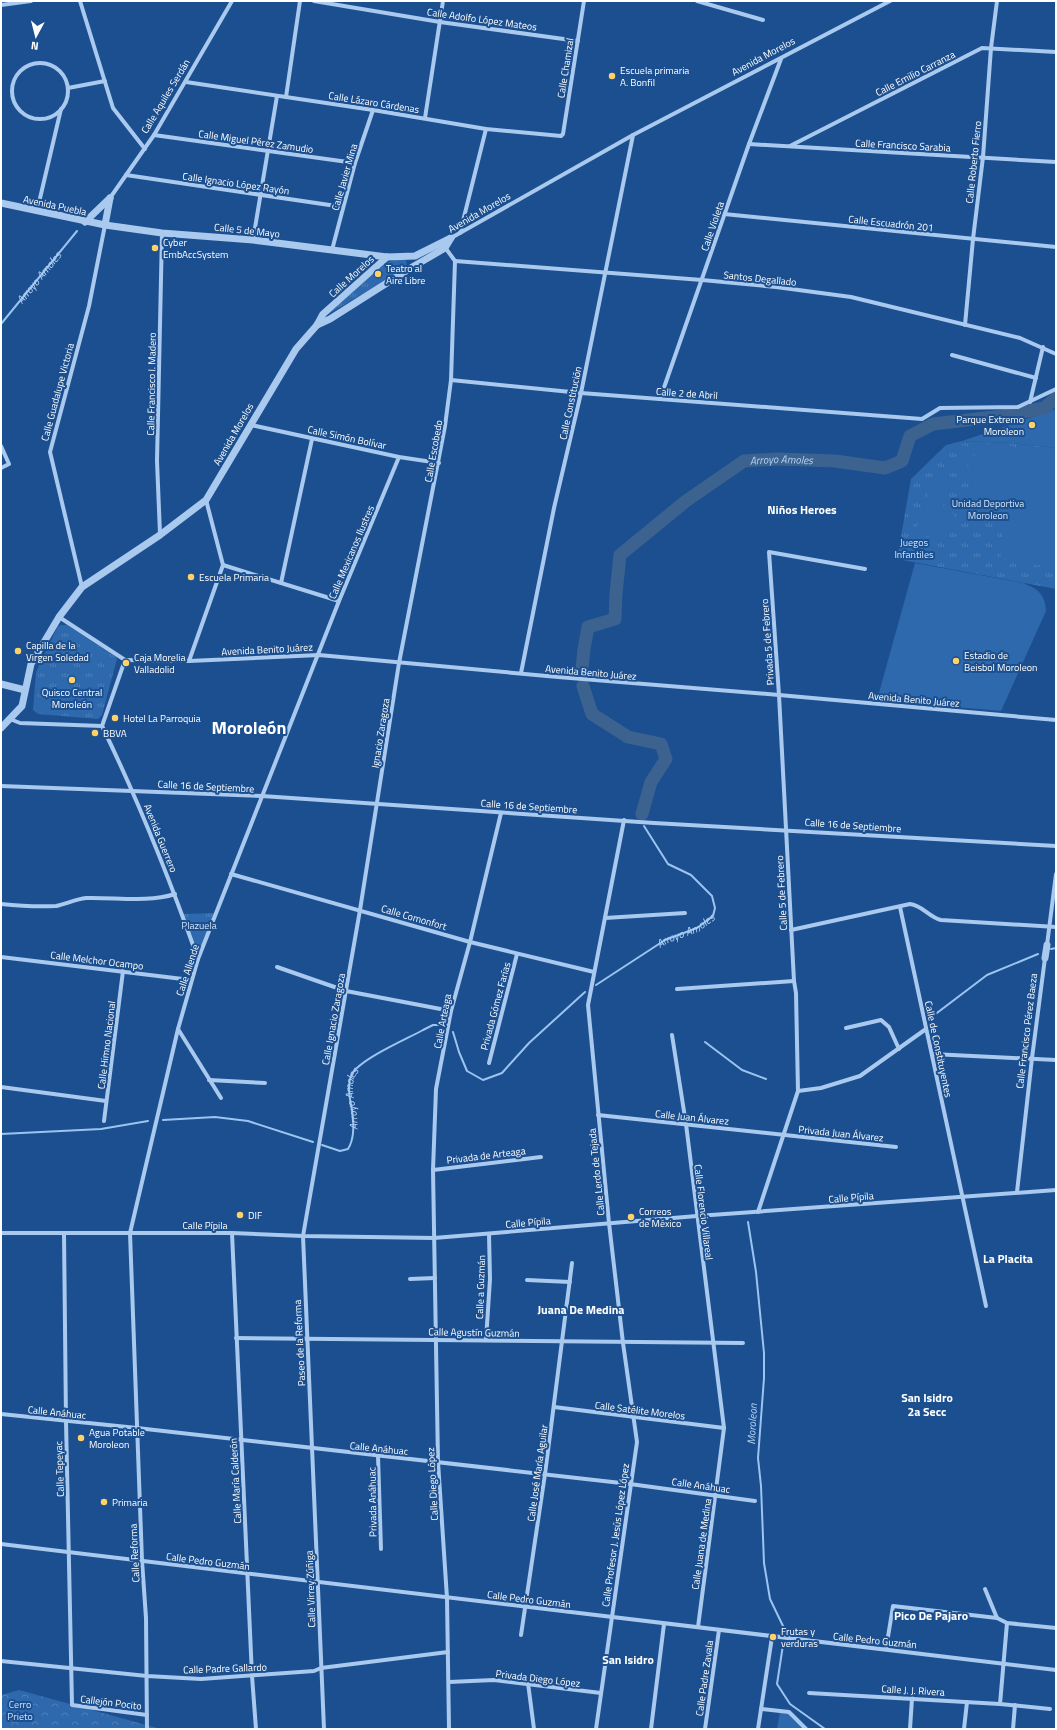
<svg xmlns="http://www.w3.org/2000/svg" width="1057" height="1730" font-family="'Titillium Web',sans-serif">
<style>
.forest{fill:url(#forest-crowns)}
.park{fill:url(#park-tufts)}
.pitch{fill:#2e69ad}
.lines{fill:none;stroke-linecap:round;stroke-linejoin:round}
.stream{stroke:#9cc4f0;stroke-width:2}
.river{stroke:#3c6290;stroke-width:13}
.minor{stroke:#a9c9ee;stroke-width:4}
.tertiary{stroke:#a9c9ee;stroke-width:7}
.poi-dot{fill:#ffd166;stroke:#1b4f8f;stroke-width:1.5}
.labels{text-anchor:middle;stroke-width:4;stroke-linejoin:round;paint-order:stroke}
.street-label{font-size:10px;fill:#fff;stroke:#1b4f8f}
.poi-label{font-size:10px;fill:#fff;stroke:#1b4f8f;text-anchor:start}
.park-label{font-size:10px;fill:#cfe3fa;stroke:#1b4f8f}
.water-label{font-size:11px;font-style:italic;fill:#b5d3f5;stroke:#1b4f8f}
.quarter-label{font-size:12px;font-weight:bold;fill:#fff;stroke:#1b4f8f}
.town-label{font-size:18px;font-weight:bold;fill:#fff;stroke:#1b4f8f}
</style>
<defs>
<pattern id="forest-crowns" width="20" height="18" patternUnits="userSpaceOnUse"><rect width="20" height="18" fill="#2e69ad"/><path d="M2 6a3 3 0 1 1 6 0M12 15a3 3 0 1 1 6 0" fill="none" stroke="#4d80b9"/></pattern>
<pattern id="park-tufts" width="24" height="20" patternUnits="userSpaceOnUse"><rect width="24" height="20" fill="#2e69ad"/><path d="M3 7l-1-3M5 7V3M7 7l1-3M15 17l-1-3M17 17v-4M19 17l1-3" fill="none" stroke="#4d80b9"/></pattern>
</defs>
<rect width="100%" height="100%" fill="#1b4f8f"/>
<path class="forest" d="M19,1690L161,1729H1V1695Z"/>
<g class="park">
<path d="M399,258L406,260L407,268L325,316L386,263Z"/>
<path d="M962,441L1011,443L1056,448V589L897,559L911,479L946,445Z"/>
<path d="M60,625H67L116,657L117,659L102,715L98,719L38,714L33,710L36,672L57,628Z"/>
<path d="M216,913L198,959L182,914Z"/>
</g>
<g class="pitch">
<path d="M1056,409V448L1011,443L962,441Z"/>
<path d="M976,443L1013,446L1014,449L1056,453V567L1000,561L1007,502L970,498Z"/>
<path d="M959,445L972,447L966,472L954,470Z"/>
<path d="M936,472L953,477L942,510L955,515L946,542L915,532Z"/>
<path d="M915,563L1023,583C1038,589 1045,594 1046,611L1001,711L877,700Z"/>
<path d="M780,1711L789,1712L806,1729H777Z"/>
</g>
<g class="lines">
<g class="stream">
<path id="s1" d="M1,324L77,231"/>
<path d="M1051,949L1056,948"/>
<path id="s2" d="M596,985L665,940L697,928L713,916L715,908L712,896L691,875L668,864L644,826"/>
<path d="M929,1019L987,975L1038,954"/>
<path d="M453,1032L459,1052L467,1071L483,1080L502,1073L529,1043L585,992"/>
<path d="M705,1042L742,1070L766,1079"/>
<path d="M163,1120L215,1117L248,1121L313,1142"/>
<path d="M1,1134L101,1129L148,1121"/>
<path id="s3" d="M322,1145L340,1151L348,1149C355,1138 354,1123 352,1110C350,1100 347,1086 351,1076C357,1060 407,1039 423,1030L433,1025H442"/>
<path d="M748,1222L756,1272L764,1353V1378L758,1458L761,1486L764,1563L770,1599L783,1626"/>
<path d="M783,1645L777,1684L790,1704L825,1729"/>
</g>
<g class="river">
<path id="s4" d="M582,669L584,649L588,627L615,619L616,594L620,555L686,501L744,461L777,459L835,461L885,468L902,461L910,436L933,424L1003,416L1044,408L1056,398"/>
<path d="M583,686L592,714L628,737L661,744L666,759L651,782L642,814"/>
</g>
<g class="minor">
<path d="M80,1L113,108L145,149"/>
<path d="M314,1L440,22L578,41"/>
<path d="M697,1L763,20"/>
<path d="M1,5L31,1"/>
<circle cx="40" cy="91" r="28"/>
<path d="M186,82L373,110L486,129L561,136L563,134L584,1"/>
<path d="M68,88L105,81"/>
<path d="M286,97L300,1"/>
<path d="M425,118L443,1"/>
<path d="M154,135L355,163"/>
<path d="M749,144L1056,162"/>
<path d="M790,146L982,48L1056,52"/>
<path d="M126,175L343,207"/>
<path d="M110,198L154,135L232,1"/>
<path d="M37,211L61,109"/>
<path d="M724,214L1056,247"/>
<path d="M460,233L486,129"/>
<path d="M451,238L633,135L890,1"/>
<path d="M253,240L277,96"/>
<path d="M332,250L355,163L373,110"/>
<path d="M455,261L702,280L776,287L851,297L1020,338L1056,354"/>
<path d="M965,325L973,239L983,157L991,48L997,1"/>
<path d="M952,355L1036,378"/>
<path d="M451,380L581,393L922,419L940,408L1018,407L1056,389"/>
<path d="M660,399L749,144L781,59"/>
<path d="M1030,402L1043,347"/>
<path d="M251,425L399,457L439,463"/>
<path d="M1,446L9,464L1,468"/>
<path d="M160,534L157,461L162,233"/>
<path d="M223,565L339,601"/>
<path d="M281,583L312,439"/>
<path d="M82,587L50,452L89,306L105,225"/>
<path d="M59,617L125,660"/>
<path d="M125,660L189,661L319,655L558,677L779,695L1056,720"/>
<path d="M189,661L223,565L206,500"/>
<path d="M521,673L554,508L581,393L633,135"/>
<path d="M10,719L20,723L102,726"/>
<path d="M102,726C139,802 170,880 198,959"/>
<path d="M102,726L125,660"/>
<path d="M1,786L262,796L654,823L1056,846"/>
<path d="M231,874L470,942L594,972"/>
<path d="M1,904C20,906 38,907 56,906C66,904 76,899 86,898C115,897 147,903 175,894"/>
<path d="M900,907L986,1306"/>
<path d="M605,918L685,913"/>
<path d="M791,930L910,904C922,905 929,917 941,920L1056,927"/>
<path d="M1047,945L1056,874"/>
<path d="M1,957L191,980"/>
<path d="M277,967L346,991L451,1011"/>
<path d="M677,989L794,981"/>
<path d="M846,1028L881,1020L889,1027L899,1049"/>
<path d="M178,1029L221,1098"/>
<path d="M672,1035L686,1124L724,1428L698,1627"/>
<path d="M932,1054L1056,1060"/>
<path d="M489,1063L517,954"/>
<path d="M209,1080L265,1083"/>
<path d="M1,1087L106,1101"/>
<path d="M798,1091L821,1088L860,1076L926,1029"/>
<path d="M598,1115L896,1147"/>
<path d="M104,1121L123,971"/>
<path d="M433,1170L541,1157"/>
<path d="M1017,1192L1032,1058L1045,958"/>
<path d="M758,1212L798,1091L796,993L794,981L779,695L769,552L865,569"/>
<path d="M1,1233H232L303,1236L434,1238L697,1216L1056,1190"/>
<path d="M64,1233L66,1421L72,1705L147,1715"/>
<path d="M232,1233L252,1676L256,1729"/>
<path d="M410,1279L435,1278"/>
<path d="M527,1280L570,1282"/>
<path d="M236,1338L743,1343"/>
<path d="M486,1340L490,1279L489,1234"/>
<path d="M554,1407L724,1428"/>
<path d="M1,1414L137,1428L630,1484L755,1501"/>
<path d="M378,1456L381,1549"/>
<path d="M1,1544L1056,1670"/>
<path d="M985,1589L997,1618"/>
<path d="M521,1635L545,1474L572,1263"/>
<path d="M886,1649L893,1606L997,1618L1007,1623L1056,1628"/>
<path d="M1,1661L147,1676L201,1679L314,1671L321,1668L448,1652"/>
<path d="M449,1682L494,1680L601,1693"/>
<path d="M528,1683L534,1729"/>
<path d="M809,1693L1000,1704L1050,1709"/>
<path d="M1000,1704L1007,1623"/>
<path d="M761,1709L789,1712L806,1729"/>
<path d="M147,1729L146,1618L142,1561L130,1233L178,1029L198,959L339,601L399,457"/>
<path d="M324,1729L303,1236L360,910L399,663L445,426L451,380L455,261L444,246"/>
<path d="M449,1729L447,1598L438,1462L433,1170L436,1089L451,1011L470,942L501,813"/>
<path d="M596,1729L637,1442L623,1343L609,1223L588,1005L624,820"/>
<path d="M651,1729L664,1624"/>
<path d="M705,1729L719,1630"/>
<path d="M758,1729L772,1637"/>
<path d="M910,1729L912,1698"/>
<path d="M964,1729L967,1702"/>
<path d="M1013,1729L1015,1705"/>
</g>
<g class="tertiary">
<path d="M1,203L105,225L162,233L253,240L387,257L415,256L451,238"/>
<path d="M85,222L110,198"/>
<path d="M105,225L110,198"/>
<path d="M317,325L323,314L387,257"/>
<path d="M1,684L25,690"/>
<path d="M1,728L22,706L31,664L59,617L82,587L160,535L206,500L296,349L317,325L330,319L409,269L445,248L451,238"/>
<path d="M1045,958L1047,945"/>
</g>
</g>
<g class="poi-dot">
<circle cx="612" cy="76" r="4"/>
<circle cx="155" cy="248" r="4"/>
<circle cx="378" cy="274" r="4"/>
<circle cx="1032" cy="425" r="4"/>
<circle cx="191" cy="577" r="4"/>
<circle cx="18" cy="651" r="4"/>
<circle cx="956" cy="661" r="4"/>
<circle cx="126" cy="663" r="4"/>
<circle cx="72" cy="680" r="4"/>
<circle cx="115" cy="718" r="4"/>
<circle cx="95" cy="733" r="4"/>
<circle cx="240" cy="1215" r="4"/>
<circle cx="631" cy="1217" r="4"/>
<circle cx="81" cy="1438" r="4"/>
<circle cx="104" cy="1502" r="4"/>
<circle cx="773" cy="1637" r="4"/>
</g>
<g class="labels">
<g class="street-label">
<text transform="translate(482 19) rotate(8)" y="4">Calle Adolfo López Mateos</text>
<text transform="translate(763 56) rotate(-28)" y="4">Avenida Morelos</text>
<text transform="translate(565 68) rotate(-81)" y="4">Calle Chamizal</text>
<text transform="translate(915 73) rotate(-27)" y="4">Calle Emilio Carranza</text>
<text transform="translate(165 96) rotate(-59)" y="4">Calle Aquiles Serdán</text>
<text transform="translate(374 102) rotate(9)" y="4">Calle Lázaro Cárdenas</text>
<text transform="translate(256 141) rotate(8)" y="4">Calle Miguel Pérez Zamudio</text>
<text transform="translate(903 145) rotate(3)" y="4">Calle Francisco Sarabia</text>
<text transform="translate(973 162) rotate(-84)" y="4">Calle Roberto Fierro</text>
<text transform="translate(344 177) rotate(-74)" y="4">Calle Javier Mina</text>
<text transform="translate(236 183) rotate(8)" y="4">Calle Ignacio López Rayón</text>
<text transform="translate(55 205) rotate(12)" y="4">Avenida Puebla</text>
<text transform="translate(479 212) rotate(-30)" y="4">Avenida Morelos</text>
<text transform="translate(891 223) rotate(6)" y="4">Calle Escuadrón 201</text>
<text transform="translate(712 226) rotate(-71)" y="4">Calle Violeta</text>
<text transform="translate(247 230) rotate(6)" y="4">Calle 5 de Mayo</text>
<text transform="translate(351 276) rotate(-42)" y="4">Calle Morelos</text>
<text transform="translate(760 278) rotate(6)" y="4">Santos Degallado</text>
<text transform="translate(151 384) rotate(-89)" y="4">Calle Francisco I. Madero</text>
<text transform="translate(57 392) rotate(-75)" y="4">Calle Guadalupe Victoria</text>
<text transform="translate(687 393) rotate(4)" y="4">Calle 2 de Abril</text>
<text transform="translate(570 403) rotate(-78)" y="4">Calle Constitución</text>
<text transform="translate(233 434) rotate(-60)" y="4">Avenida Morelos</text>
<text transform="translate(347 437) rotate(12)" y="4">Calle Simón Bolívar</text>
<text transform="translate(433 451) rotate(-80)" y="4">Calle Escobedo</text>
<text transform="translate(351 552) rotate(-67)" y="4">Calle Mexicanos Ilustres</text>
<text transform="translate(767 642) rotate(-94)" y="4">Privada 5 de Febrero</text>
<text transform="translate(267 649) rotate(-3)" y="4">Avenida Benito Juárez</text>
<text transform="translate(591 672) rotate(5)" y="4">Avenida Benito Juárez</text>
<text transform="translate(914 699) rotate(5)" y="4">Avenida Benito Juárez</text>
<text transform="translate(380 733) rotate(-81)" y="4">Ignacio Zaragoza</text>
<text transform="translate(206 786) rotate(3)" y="4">Calle 16 de Septiembre</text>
<text transform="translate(529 806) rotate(4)" y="4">Calle 16 de Septiembre</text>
<text transform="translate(853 825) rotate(4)" y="4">Calle 16 de Septiembre</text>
<text transform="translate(161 838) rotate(68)" y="4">Avenida Guerrero</text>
<text transform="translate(781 893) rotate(-93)" y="4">Calle 5 de Febrero</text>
<text transform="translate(414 917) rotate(16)" y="4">Calle Comonfort</text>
<text transform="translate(97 960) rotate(7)" y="4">Calle Melchor Ocampo</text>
<text transform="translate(187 970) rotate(-72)" y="4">Calle Allende</text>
<text transform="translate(495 1006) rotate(-75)" y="4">Privada Gómez Farías</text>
<text transform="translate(333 1019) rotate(-80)" y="4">Calle Ignacio Zaragoza</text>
<text transform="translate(442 1021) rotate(-79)" y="4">Calle Arteaga</text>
<text transform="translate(1026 1031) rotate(-83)" y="4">Calle Francisco Pérez Baeza</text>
<text transform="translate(106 1045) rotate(-83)" y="4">Calle Himno Nacional</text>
<text transform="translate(939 1049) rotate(78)" y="4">Calle de Constituyentes</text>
<text transform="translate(692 1117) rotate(6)" y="4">Calle Juan Álvarez</text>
<text transform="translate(841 1133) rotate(6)" y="4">Privada Juan Álvarez</text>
<text transform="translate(486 1155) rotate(-7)" y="4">Privada de Arteaga</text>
<text transform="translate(596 1172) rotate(-96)" y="4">Calle Lerdo de Tejada</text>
<text transform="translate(851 1197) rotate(-5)" y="4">Calle Pípila</text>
<text transform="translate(704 1212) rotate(83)" y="4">Calle Florencio Villareal</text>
<text transform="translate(528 1222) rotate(-5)" y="4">Calle Pípila</text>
<text x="205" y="1229">Calle Pípila</text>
<text transform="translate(480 1287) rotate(-88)" y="4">Calle a Guzmán</text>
<text transform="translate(474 1332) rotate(1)" y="4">Calle Agustín Guzmán</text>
<text transform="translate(299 1343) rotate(-93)" y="4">Paseo de la Reforma</text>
<text transform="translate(640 1410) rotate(7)" y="4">Calle Satélite Morelos</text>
<text transform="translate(57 1412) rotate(6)" y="4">Calle Anáhuac</text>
<text transform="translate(379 1448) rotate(6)" y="4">Calle Anáhuac</text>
<text transform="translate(59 1469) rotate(-92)" y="4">Calle Tepeyac</text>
<text transform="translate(537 1473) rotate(-82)" y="4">Calle José María Aguilar</text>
<text transform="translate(235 1481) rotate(-93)" y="4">Calle María Calderón</text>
<text transform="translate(432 1484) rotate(-93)" y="4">Calle Diego López</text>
<text transform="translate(701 1485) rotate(8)" y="4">Calle Anáhuac</text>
<text transform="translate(372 1502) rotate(-91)" y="4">Privada Anáhuac</text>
<text transform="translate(615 1535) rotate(-82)" y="4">Calle Profesor J. Jesús López López</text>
<text transform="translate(701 1544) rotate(-82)" y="4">Calle Juana de Medina</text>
<text transform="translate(134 1553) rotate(-93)" y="4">Calle Reforma</text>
<text transform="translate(208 1561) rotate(7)" y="4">Calle Pedro Guzmán</text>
<text transform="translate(310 1589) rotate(-92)" y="4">Calle Virrey Zúñiga</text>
<text transform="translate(529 1599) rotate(7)" y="4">Calle Pedro Guzmán</text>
<text transform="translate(875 1640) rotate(6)" y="4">Calle Pedro Guzmán</text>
<text transform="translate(225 1668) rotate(-2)" y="4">Calle Padre Gallardo</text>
<text transform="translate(538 1678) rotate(7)" y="4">Privada Diego López</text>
<text transform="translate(704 1678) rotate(-82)" y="4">Calle Padre Zavala</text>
<text transform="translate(913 1690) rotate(3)" y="4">Calle J. J. Rivera</text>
<text transform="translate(111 1702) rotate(7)" y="4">Callejón Pocito</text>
</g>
<g class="poi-label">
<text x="620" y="74">Escuela primaria<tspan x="620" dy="12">A. Bonfil</tspan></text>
<text x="163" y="246">Cyber<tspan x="163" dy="12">EmbAccSystem</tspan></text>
<text x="386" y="272">Teatro al<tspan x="386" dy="12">Aire Libre</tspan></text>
<text x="1024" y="423" text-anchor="end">Parque Extremo<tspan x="1024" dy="12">Moroleon</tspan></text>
<text x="199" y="581">Escuela Primaria</text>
<text x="26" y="649">Capilla de la<tspan x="26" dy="12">Virgen Soledad</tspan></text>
<text x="964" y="659">Estadio de<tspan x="964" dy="12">Beisbol Moroleon</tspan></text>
<text x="134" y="661">Caja Morelia<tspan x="134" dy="12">Valladolid</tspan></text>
<text x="72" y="696" text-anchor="middle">Quisco Central<tspan x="72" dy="12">Moroleón</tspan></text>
<text x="123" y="722">Hotel La Parroquia</text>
<text x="103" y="737">BBVA</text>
<text x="639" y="1215">Correos<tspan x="639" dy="12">de México</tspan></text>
<text x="248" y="1219">DIF</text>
<text x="89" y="1436">Agua Potable<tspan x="89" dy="12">Moroleon</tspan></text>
<text x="112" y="1506">Primaria</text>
<text x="781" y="1635">Frutas y<tspan x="781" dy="12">verduras</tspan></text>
</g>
<g class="park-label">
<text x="988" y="507">Unidad Deportiva<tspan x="988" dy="12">Moroleon</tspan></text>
<text x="914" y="546">Juegos<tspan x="914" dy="12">Infantiles</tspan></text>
<text x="199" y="929">Plazuela</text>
<text x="20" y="1708">Cerro<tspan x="20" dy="12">Prieto</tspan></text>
</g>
<g class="water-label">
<text dy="4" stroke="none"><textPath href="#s1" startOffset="60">Arroyo Amoles</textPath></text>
<text dy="4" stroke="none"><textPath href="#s4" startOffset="328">Arroyo Amoles</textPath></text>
<text dy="4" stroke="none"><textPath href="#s2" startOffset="105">Arroyo Amoles</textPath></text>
<text dy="4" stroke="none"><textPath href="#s3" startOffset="79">Arroyo Amoles</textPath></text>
<text transform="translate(752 1424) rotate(-87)" y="4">Moroleon</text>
</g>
<g class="quarter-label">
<text x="802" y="514">Niños Heroes</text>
<text x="1008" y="1263">La Placita</text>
<text x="581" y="1314">Juana De Medina</text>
<text x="927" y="1402">San Isidro<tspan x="927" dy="14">2a Secc</tspan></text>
<text x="931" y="1620">Pico De Pajaro</text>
<text x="628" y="1664">San Isidro</text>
</g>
<g class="town-label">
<text x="249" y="734">Moroleón</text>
</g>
</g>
<rect width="1057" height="1730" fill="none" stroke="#ffffff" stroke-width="4"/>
<g transform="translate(36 36) rotate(187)" stroke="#1b4f8f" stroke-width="3" paint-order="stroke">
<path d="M0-3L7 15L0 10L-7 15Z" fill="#ffffff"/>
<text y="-6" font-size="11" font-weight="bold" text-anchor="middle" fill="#ffffff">N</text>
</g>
</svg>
